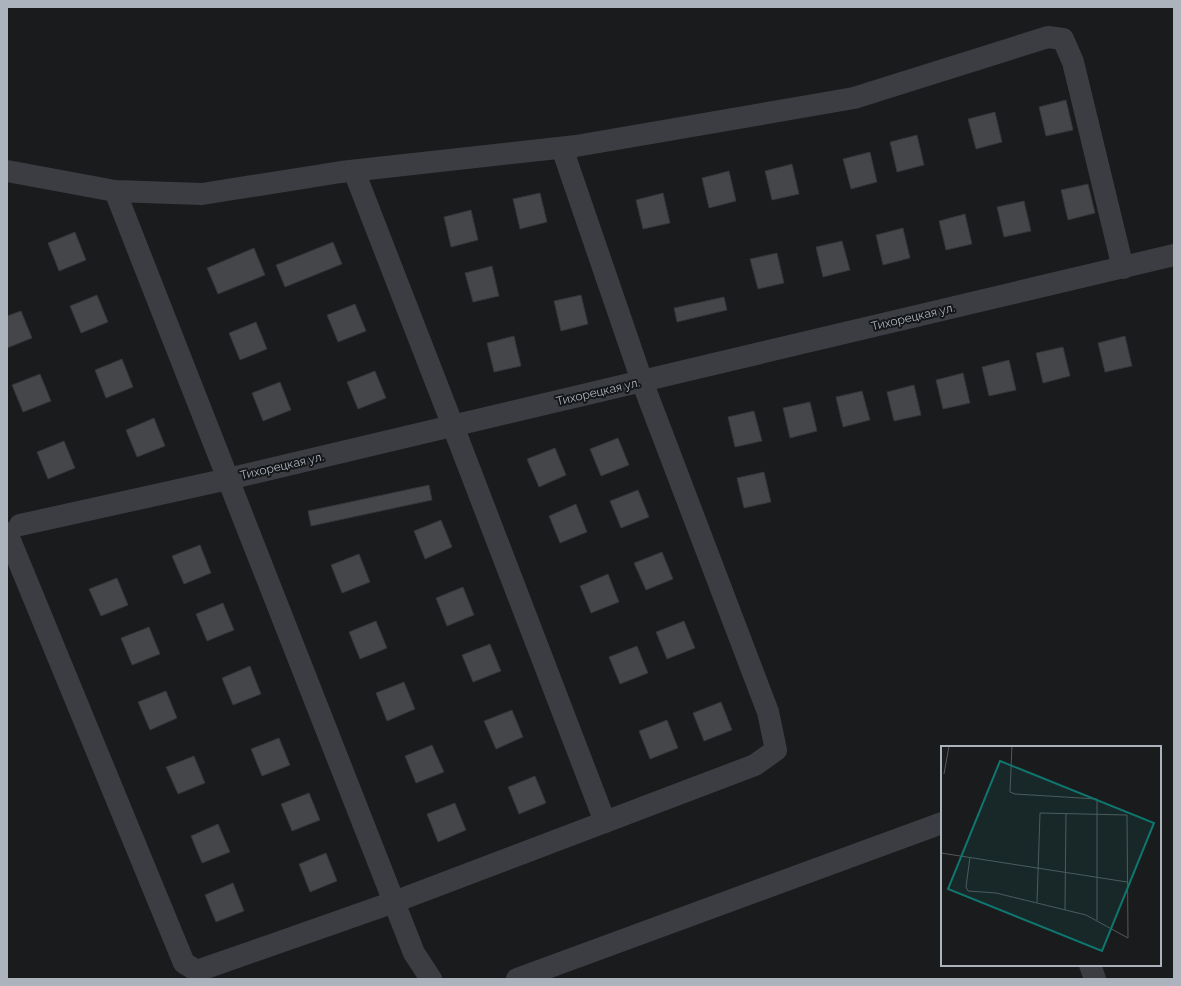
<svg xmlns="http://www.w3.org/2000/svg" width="1181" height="986" font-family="Raleway,sans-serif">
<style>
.building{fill:#44464a;stroke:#343539}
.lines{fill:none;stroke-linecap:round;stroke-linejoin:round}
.minor{stroke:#3b3d42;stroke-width:22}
.labels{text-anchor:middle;stroke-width:4;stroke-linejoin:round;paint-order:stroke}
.street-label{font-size:12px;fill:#acb3bd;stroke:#151618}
.inset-road{fill:none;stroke:#54585d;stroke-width:1}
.view{fill:#0f766e;fill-opacity:0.15;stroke:#0f766e;stroke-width:2}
.inset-edge{fill:none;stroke:#acb3bd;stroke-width:2}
</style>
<rect width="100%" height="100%" fill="#1a1b1d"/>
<g class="building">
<path d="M1066,100L1073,130L1046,136L1039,107Z"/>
<path d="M995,112L1002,142L976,149L968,119Z"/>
<path d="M917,135L924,165L897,172L890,142Z"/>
<path d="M870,152L877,182L851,189L843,159Z"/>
<path d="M792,164L799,194L772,200L765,171Z"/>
<path d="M729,171L736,201L709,208L702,178Z"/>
<path d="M1088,184L1095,213L1068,220L1061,190Z"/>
<path d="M540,193L547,222L520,229L513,199Z"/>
<path d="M663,193L670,223L643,229L636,200Z"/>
<path d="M1024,201L1031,231L1004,237L997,207Z"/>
<path d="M471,210L478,240L451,247L444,217Z"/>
<path d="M965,214L972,244L946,250L939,221Z"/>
<path d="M903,228L910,258L883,265L876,235Z"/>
<path d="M75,232L86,260L59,271L48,243Z"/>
<path d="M842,241L850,270L823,277L816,247Z"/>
<path d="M333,242L342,264L285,287L276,265Z"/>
<path d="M254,248L265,275L218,294L207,268Z"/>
<path d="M777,253L784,283L758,289L750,259Z"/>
<path d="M492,266L499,296L473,302L465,273Z"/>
<path d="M97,295L108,322L81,333L70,306Z"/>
<path d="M581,295L588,324L561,331L554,301Z"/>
<path d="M724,297L727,310L677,322L674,308Z"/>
<path d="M355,304L366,331L338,342L327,315Z"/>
<path d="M21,311L32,338L7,348V316Z"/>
<path d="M256,322L267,349L240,360L229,333Z"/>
<path d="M514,336L521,366L494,372L487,343Z"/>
<path d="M1125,336L1132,366L1105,372L1098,343Z"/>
<path d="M1063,347L1070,376L1043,383L1036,353Z"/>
<path d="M122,359L133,387L106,398L95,370Z"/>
<path d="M1009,360L1016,390L989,396L982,367Z"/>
<path d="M375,371L386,398L358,409L347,382Z"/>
<path d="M963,373L970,403L943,409L936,380Z"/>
<path d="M40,374L51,401L23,412L12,385Z"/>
<path d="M280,382L291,410L263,421L252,393Z"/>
<path d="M914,385L921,415L894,421L887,392Z"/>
<path d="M862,391L870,420L843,427L836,397Z"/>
<path d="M810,402L817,431L790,438L783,408Z"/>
<path d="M754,411L762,441L735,447L728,417Z"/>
<path d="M154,418L165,446L137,457L126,430Z"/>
<path d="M618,438L629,465L601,476L590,449Z"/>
<path d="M64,441L75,468L48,479L37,452Z"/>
<path d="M555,448L566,475L539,487L527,459Z"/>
<path d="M764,472L771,502L744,508L737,478Z"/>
<path d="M429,485L432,500L311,526L308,511Z"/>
<path d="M638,490L649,517L621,528L610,501Z"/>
<path d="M576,504L587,532L560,543L549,516Z"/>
<path d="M441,520L452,547L425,559L414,531Z"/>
<path d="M200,545L211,573L184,584L172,556Z"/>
<path d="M662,552L673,579L646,590L634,563Z"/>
<path d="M359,554L370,582L342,593L331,565Z"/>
<path d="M608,574L619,602L591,613L580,586Z"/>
<path d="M117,578L128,605L101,616L89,589Z"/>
<path d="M463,587L474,615L447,626L436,598Z"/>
<path d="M223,603L234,630L207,641L196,614Z"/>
<path d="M376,621L387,648L360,659L349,632Z"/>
<path d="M684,621L695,648L667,659L656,632Z"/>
<path d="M149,627L160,654L132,665L121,638Z"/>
<path d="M490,644L501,671L473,682L462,655Z"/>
<path d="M637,646L648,673L620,684L609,657Z"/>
<path d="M250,666L261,694L233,705L222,678Z"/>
<path d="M404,682L415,709L387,721L376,693Z"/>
<path d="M166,691L177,718L150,730L138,702Z"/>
<path d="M721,702L732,730L704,741L693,713Z"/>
<path d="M512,710L523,737L496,749L484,721Z"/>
<path d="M667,720L678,748L650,759L639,731Z"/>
<path d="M279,738L290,765L262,776L251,749Z"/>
<path d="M432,745L444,772L416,783L405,756Z"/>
<path d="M194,756L205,783L178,794L166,767Z"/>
<path d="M535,776L546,803L519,814L508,787Z"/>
<path d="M309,793L320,820L292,831L281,804Z"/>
<path d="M455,803L466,830L438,842L427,814Z"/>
<path d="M218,824L230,852L202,863L191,836Z"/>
<path d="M326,853L337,881L310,892L299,864Z"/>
<path d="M233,883L244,911L216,922L205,895Z"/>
</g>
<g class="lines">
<g class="minor">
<path d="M7,171L115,191L202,194L341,172L576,146L854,98L1048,37L1063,39L1073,62L1123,268"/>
<path d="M354,171L453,426L605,822"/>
<path d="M115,191L414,953L431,979"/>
<path d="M20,525L228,479L1174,255"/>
<path d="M7,533L184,963L197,971L394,902L755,765L776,750L768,712L642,381L562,148"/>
<path d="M1090,965L1095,979"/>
<path d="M517,979L942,823"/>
</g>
</g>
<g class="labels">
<g class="street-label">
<text transform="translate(913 317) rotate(-13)" y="4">Тихорецкая ул.</text>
<text transform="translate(598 392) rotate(-13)" y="4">Тихорецкая ул.</text>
<text transform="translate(282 466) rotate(-13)" y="4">Тихорецкая ул.</text>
</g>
</g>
<g transform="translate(941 746)">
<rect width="220" height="220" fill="#1a1b1d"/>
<path class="inset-road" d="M71,0L69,46L74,48L156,53V174M3,28L8,0M0,107L186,136M29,111L25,141L27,145L55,147L145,169L187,192L186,69L99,67L96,156M124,164L125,67"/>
<path class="view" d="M59,15L213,77L161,205L7,143Z"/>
<rect width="220" height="220" class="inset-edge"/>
</g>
<rect width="1181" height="986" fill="none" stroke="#acb3bd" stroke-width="16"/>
</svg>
